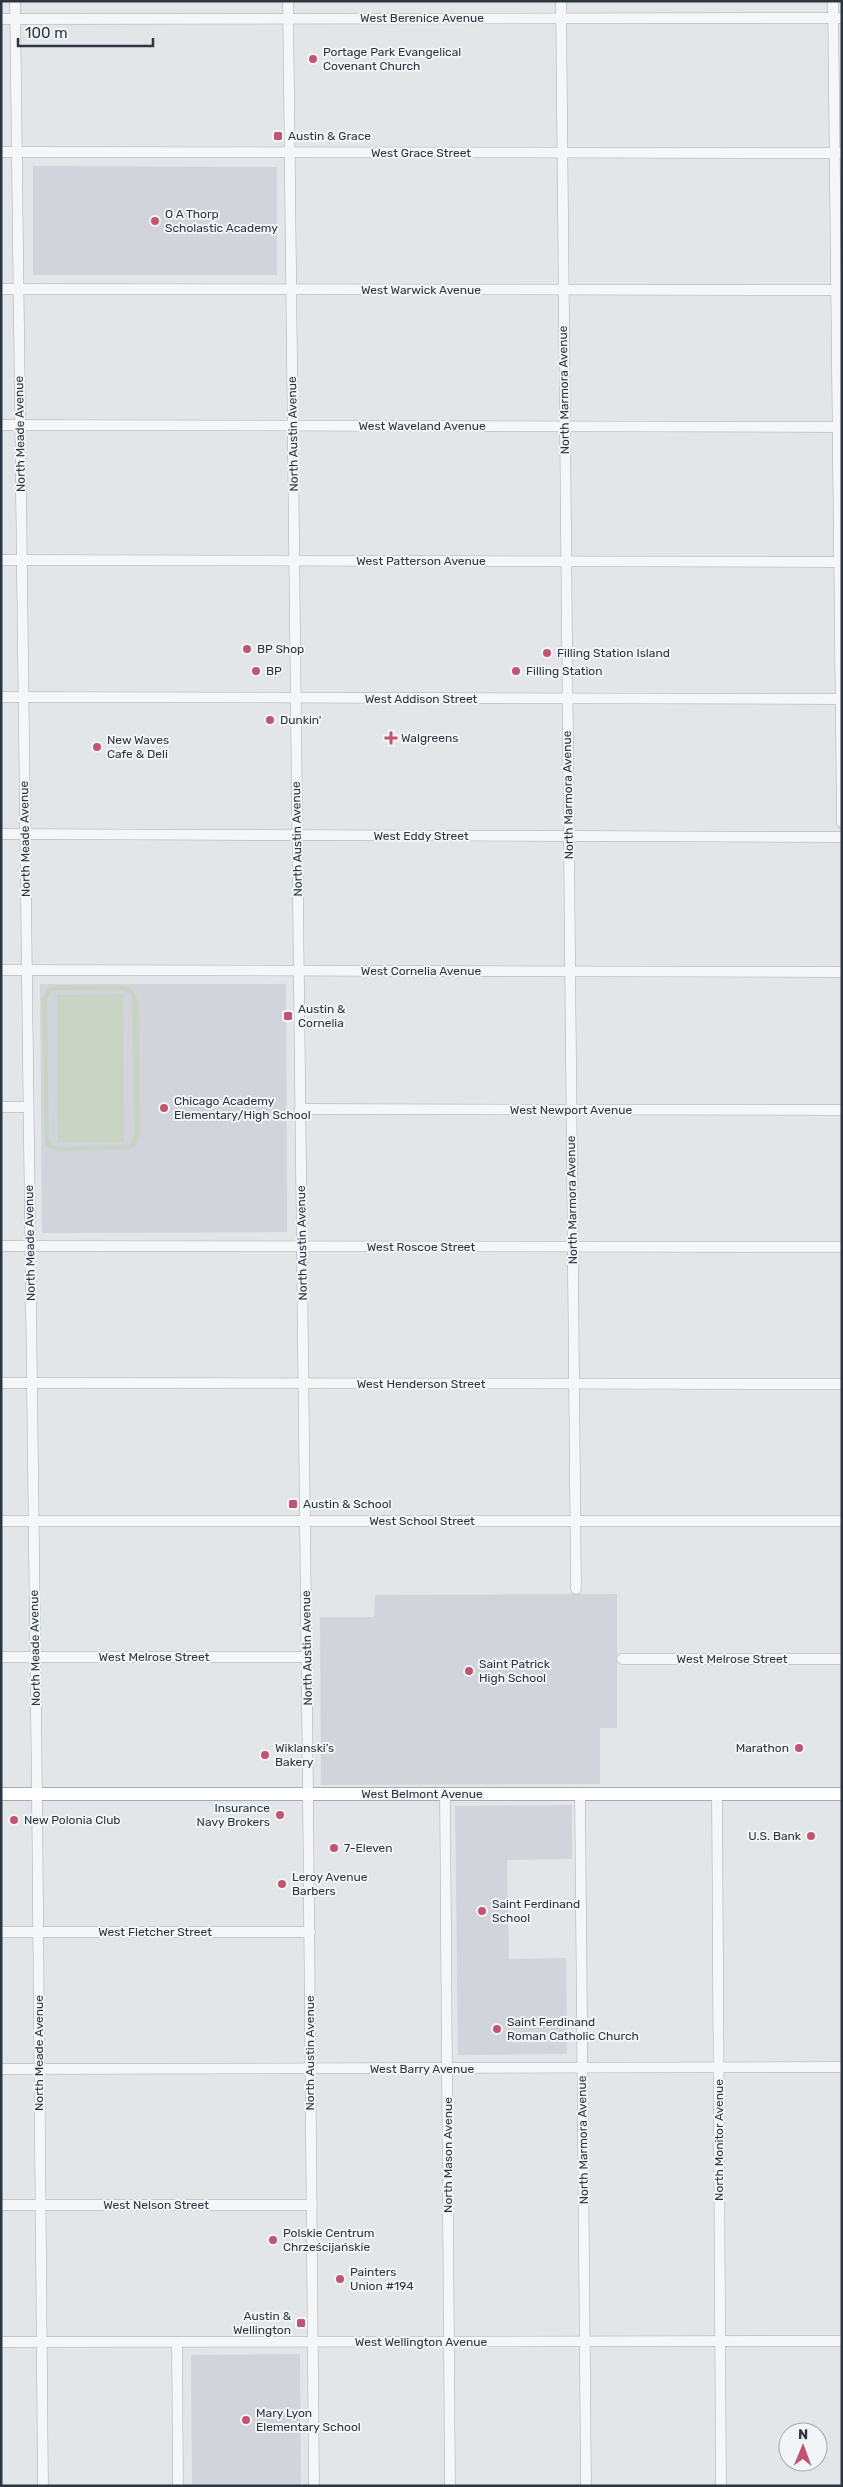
<svg xmlns="http://www.w3.org/2000/svg" width="843" height="2487" font-family="Rubik,sans-serif">
<style>
.built{fill:#d1d5db}
.green{fill:#c9d3c4;fill-rule:evenodd}
.lines{fill:none;stroke-linecap:round;stroke-linejoin:round}
.minor-casing{stroke:#a8adb3;stroke-width:11}
.major-casing{stroke:#a3acb4;stroke-width:14}
.minor{stroke:#f5f6f8;stroke-width:10}
.major{stroke:#fff;stroke-width:12}
.poi-dot{fill:#c25470;stroke:#f2f5f7;stroke-width:2}
.labels{text-anchor:middle;stroke-width:4;stroke-linejoin:round;paint-order:stroke}
.street-label{font-size:12px;fill:#2c3540;stroke:#f2f5f7}
.poi-label{font-size:12px;fill:#2c3540;stroke:#f2f5f7;text-anchor:start}
</style>
<rect width="100%" height="100%" fill="#e2e6e9"/>
<g class="built">
<path d="M33,166L277,167V275H33Z"/>
<path d="M40,984H286L287,1232L42,1233Z"/>
<path d="M617,1594V1728H600V1784L321,1785L320,1617H374L375,1595Z"/>
<path d="M572,1805V1859L507,1860L509,1959L566,1958L567,2054L458,2055L455,1806Z"/>
<path d="M300,2354L301,2486H192L191,2355Z"/>
</g>
<g class="green">
<path d="M57,985L125,986C135,988 134,995 139,1001L140,1136L136,1145L130,1149L58,1151L49,1148L45,1143L42,999L47,989ZM56,990H124L132,995L134,1137L129,1145L58,1147L53,1145L49,1140L47,999L50,993Z"/>
<path d="M123,994L124,1142H58L57,995Z"/>
</g>
<g class="lines">
<defs>
<g id="minor">
<path d="M15,1L37,1794L43,2486"/>
<path d="M288,1L308,1794L314,2486"/>
<path d="M561,1L576,1589"/>
<path d="M833,1L842,823"/>
<path d="M1,19L842,18"/>
<path d="M1,152L842,153"/>
<path d="M1,289L842,290"/>
<path d="M1,425L842,427"/>
<path d="M1,560L842,562"/>
<path d="M1,697L842,699"/>
<path d="M1,834L842,837"/>
<path d="M1,970L842,972"/>
<path d="M1,1107H28"/>
<path d="M300,1109L842,1110"/>
<path d="M1,1246L842,1247"/>
<path d="M1,1383L842,1384"/>
<path d="M1,1521H842"/>
<path d="M1,1657H307"/>
<path d="M622,1659H842"/>
<path d="M445,1793L450,2486"/>
<path d="M580,1794L586,2486"/>
<path d="M717,1794L721,2486"/>
<path d="M1,1932H310"/>
<path d="M1,2069L842,2067"/>
<path d="M1,2205H312"/>
<path d="M1,2342L842,2341"/>
<path d="M177,2342L178,2486"/>
</g>
<path id="major" d="M1,1794H842"/>
</defs>
<use href="#minor" class="minor-casing"/>
<use href="#major" class="major-casing"/>
<use href="#minor" class="minor"/>
<use href="#major" class="major"/>
</g>
<g class="poi-dot">
<circle cx="313" cy="59" r="5"/>
<rect x="273" y="131" width="10" height="10" rx="2.5"/>
<circle cx="155" cy="221" r="5"/>
<circle cx="247" cy="649" r="5"/>
<circle cx="547" cy="653" r="5"/>
<circle cx="256" cy="671" r="5"/>
<circle cx="516" cy="671" r="5"/>
<circle cx="270" cy="720" r="5"/>
<path d="M388.5 730.5h5v5h5v5h-5v5h-5v-5h-5v-5h5z"/>
<circle cx="97" cy="747" r="5"/>
<rect x="283" y="1011" width="10" height="10" rx="2.5"/>
<circle cx="164" cy="1108" r="5"/>
<rect x="288" y="1499" width="10" height="10" rx="2.5"/>
<circle cx="469" cy="1671" r="5"/>
<circle cx="799" cy="1748" r="5"/>
<circle cx="265" cy="1755" r="5"/>
<circle cx="280" cy="1815" r="5"/>
<circle cx="14" cy="1820" r="5"/>
<circle cx="811" cy="1836" r="5"/>
<circle cx="334" cy="1848" r="5"/>
<circle cx="282" cy="1884" r="5"/>
<circle cx="482" cy="1911" r="5"/>
<circle cx="497" cy="2029" r="5"/>
<circle cx="273" cy="2240" r="5"/>
<circle cx="340" cy="2279" r="5"/>
<rect x="296" y="2318" width="10" height="10" rx="2.5"/>
<circle cx="246" cy="2420" r="5"/>
</g>
<g class="labels">
<g class="street-label">
<text x="422" y="22">West Berenice Avenue</text>
<text x="421" y="157">West Grace Street</text>
<text x="421" y="294">West Warwick Avenue</text>
<text transform="translate(564 390) rotate(-91)" y="4">North Marmora Avenue</text>
<text x="422" y="430">West Waveland Avenue</text>
<text transform="translate(20 434) rotate(-91)" y="4">North Meade Avenue</text>
<text transform="translate(293 434) rotate(-91)" y="4">North Austin Avenue</text>
<text x="421" y="565">West Patterson Avenue</text>
<text x="421" y="703">West Addison Street</text>
<text transform="translate(568 795) rotate(-91)" y="4">North Marmora Avenue</text>
<text x="421" y="840">West Eddy Street</text>
<text transform="translate(25 839) rotate(-91)" y="4">North Meade Avenue</text>
<text transform="translate(297 839) rotate(-91)" y="4">North Austin Avenue</text>
<text x="421" y="975">West Cornelia Avenue</text>
<text x="571" y="1114">West Newport Avenue</text>
<text transform="translate(572 1200) rotate(-91)" y="4">North Marmora Avenue</text>
<text transform="translate(30 1243) rotate(-91)" y="4">North Meade Avenue</text>
<text transform="translate(302 1243) rotate(-91)" y="4">North Austin Avenue</text>
<text x="421" y="1251">West Roscoe Street</text>
<text x="421" y="1388">West Henderson Street</text>
<text x="422" y="1525">West School Street</text>
<text transform="translate(35 1648) rotate(-91)" y="4">North Meade Avenue</text>
<text transform="translate(307 1648) rotate(-91)" y="4">North Austin Avenue</text>
<text x="154" y="1661">West Melrose Street</text>
<text x="732" y="1663">West Melrose Street</text>
<text x="422" y="1798">West Belmont Avenue</text>
<text x="155" y="1936">West Fletcher Street</text>
<text transform="translate(39 2053) rotate(-90)" y="4">North Meade Avenue</text>
<text transform="translate(310 2053) rotate(-90)" y="4">North Austin Avenue</text>
<text x="422" y="2073">West Barry Avenue</text>
<text transform="translate(583 2140) rotate(-91)" y="4">North Marmora Avenue</text>
<text transform="translate(719 2140) rotate(-90)" y="4">North Monitor Avenue</text>
<text transform="translate(448 2155) rotate(-90)" y="4">North Mason Avenue</text>
<text x="156" y="2209">West Nelson Street</text>
<text x="421" y="2346">West Wellington Avenue</text>
</g>
<g class="poi-label">
<text x="323" y="56">Portage Park Evangelical<tspan x="323" dy="14">Covenant Church</tspan></text>
<text x="288" y="140">Austin &amp; Grace</text>
<text x="165" y="218">O A Thorp<tspan x="165" dy="14">Scholastic Academy</tspan></text>
<text x="257" y="653">BP Shop</text>
<text x="557" y="657">Filling Station Island</text>
<text x="266" y="675">BP</text>
<text x="526" y="675">Filling Station</text>
<text x="280" y="724">Dunkin'</text>
<text x="401" y="742">Walgreens</text>
<text x="107" y="744">New Waves<tspan x="107" dy="14">Cafe &amp; Deli</tspan></text>
<text x="298" y="1013">Austin &amp;<tspan x="298" dy="14">Cornelia</tspan></text>
<text x="174" y="1105">Chicago Academy<tspan x="174" dy="14">Elementary/High School</tspan></text>
<text x="303" y="1508">Austin &amp; School</text>
<text x="479" y="1668">Saint Patrick<tspan x="479" dy="14">High School</tspan></text>
<text x="275" y="1752">Wiklanski’s<tspan x="275" dy="14">Bakery</tspan></text>
<text x="789" y="1752" text-anchor="end">Marathon</text>
<text x="270" y="1812" text-anchor="end">Insurance<tspan x="270" dy="14">Navy Brokers</tspan></text>
<text x="24" y="1824">New Polonia Club</text>
<text x="801" y="1840" text-anchor="end">U.S. Bank</text>
<text x="344" y="1852">7-Eleven</text>
<text x="292" y="1881">Leroy Avenue<tspan x="292" dy="14">Barbers</tspan></text>
<text x="492" y="1908">Saint Ferdinand<tspan x="492" dy="14">School</tspan></text>
<text x="507" y="2026">Saint Ferdinand<tspan x="507" dy="14">Roman Catholic Church</tspan></text>
<text x="283" y="2237">Polskie Centrum<tspan x="283" dy="14">Chrześcijańskie</tspan></text>
<text x="350" y="2276">Painters<tspan x="350" dy="14">Union #194</tspan></text>
<text x="291" y="2320" text-anchor="end">Austin &amp;<tspan x="291" dy="14">Wellington</tspan></text>
<text x="256" y="2417">Mary Lyon<tspan x="256" dy="14">Elementary School</tspan></text>
</g>
</g>
<rect width="843" height="2487" fill="none" stroke="#2c3540" stroke-width="5"/>
<g transform="translate(803 2447) rotate(1)"><circle r="24" fill="#f2f5f7" stroke="#a3a8ae"/>
<path d="M0-4L9 19L0 12L-9 19Z" fill="#c25470"/>
<text y="-8" font-size="14" font-weight="bold" text-anchor="middle" fill="#2c3540">N</text>
</g>
<path d="M18 38v8h135v-8" fill="none" stroke="#2c3540" stroke-width="2.5"/>
<text x="25" y="38" font-size="15" fill="#2c3540" stroke="#f2f5f7" stroke-width="4" paint-order="stroke">100 m</text>
</svg>
